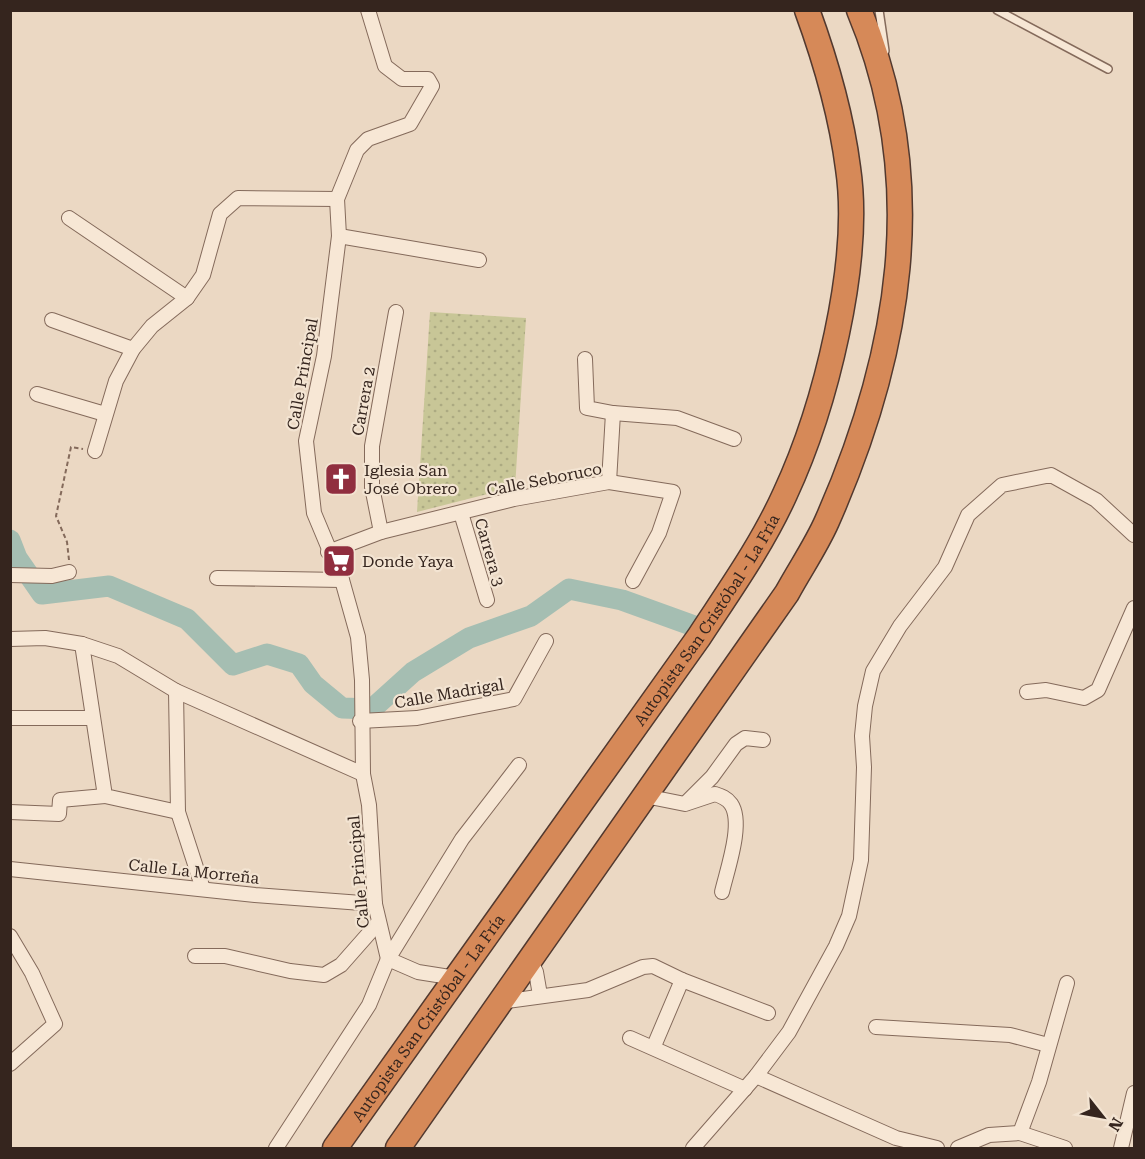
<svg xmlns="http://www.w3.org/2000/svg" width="1145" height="1159" font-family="'Roboto Serif',serif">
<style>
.grass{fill:url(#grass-dots)}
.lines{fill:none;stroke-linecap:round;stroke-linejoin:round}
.river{stroke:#a5beb2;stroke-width:21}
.service-casing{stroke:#846a5b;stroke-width:10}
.minor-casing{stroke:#846a5b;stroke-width:16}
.motorway-casing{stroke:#52392f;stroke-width:27}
.path{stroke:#846a5b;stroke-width:2;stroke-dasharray:4.5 3;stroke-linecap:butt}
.service{stroke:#f7e7d5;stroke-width:7}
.minor{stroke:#f7e7d5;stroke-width:14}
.motorway{stroke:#d68958;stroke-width:24}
.labels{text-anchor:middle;stroke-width:4.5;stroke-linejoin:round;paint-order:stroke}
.street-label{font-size:16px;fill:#35251e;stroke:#f3e4d2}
.poi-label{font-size:16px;fill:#35251e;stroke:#f3e4d2;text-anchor:start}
</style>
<defs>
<pattern id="grass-dots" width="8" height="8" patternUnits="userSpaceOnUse" patternTransform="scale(1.5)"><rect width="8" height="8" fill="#c8c697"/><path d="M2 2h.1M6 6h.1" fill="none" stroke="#acaa82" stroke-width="1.8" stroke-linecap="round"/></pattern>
</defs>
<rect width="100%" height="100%" fill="#ebd8c3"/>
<path class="grass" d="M430,312L526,318L515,487L417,512Z"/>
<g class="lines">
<path class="river" d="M10,540L17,558L42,594L109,586L187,619L233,665L267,654L299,664L313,684L342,708L372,709L413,672L469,638L531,616L569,589L622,600L694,626"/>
<defs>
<g id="service">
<path d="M879,10L885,51"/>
<path d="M997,10L1108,69"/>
</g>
<g id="minor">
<path d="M368,10L385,66L402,79H428L432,86L410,124L368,139L357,150L337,199L339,236L324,356L306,441L314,513L342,580L358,637L362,680L363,774L369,805L375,904L388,959"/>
<path d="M69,218L187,298"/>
<path d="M339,236L479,260"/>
<path d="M52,320L133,349"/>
<path d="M585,359L587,408L613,413L677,418L734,439"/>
<path d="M37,394L105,414"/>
<path d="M95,451L116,381L133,349L152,326L187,298L203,275L220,214L238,198L337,199"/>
<path d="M609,482L613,413"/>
<path d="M461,513L487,600"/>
<path d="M381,532L372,487V446L396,312"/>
<path d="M328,552L381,532L514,499L609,482L673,492L659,533L633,581"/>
<path d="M10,575L52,576L69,572"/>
<path d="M217,578L342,580"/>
<path d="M10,639L45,638L82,644L118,656L176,691L363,774"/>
<path d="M82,644L105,796L178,812"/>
<path d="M176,691L178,812L203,889"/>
<path d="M1027,692L1046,690L1084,698L1098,690L1134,608"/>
<path d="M10,718H91"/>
<path d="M360,721L417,718L514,699L546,641"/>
<path d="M645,796L685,804L715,794C721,796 727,798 731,804C744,823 727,870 722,892"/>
<path d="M686,803L712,777L736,744L745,738L763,740"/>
<path d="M10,812L59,814L60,800L105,796"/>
<path d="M10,869L255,895L375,904"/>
<path d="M10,936L32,973L55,1024L10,1064"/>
<path d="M195,956H225L290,971L324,975L341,965L378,923"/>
<path d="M388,959L418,972L456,978"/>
<path d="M530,960L536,972L540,995"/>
<path d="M501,1002L588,990L643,967L653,966L682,980"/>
<path d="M876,1027L1010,1035L1048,1045"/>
<path d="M630,1038L745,1089"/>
<path d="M654,1046L682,980L768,1013"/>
<path d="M756,1076L896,1138L937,1148"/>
<path d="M1020,1133L1065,1148"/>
<path d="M276,1148L369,1005L388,959L462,839L519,765"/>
<path d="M693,1148L756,1076L789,1032L836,946L849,916L861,860L864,767L862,736L865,706L873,671L900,626L945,567L968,515L1002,485L1051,475L1096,500L1134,535"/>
<path d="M958,1148L989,1135L1020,1133L1039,1082L1067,983"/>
<path d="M1121,1148L1134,1093"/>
</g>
<g id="motorway">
<path id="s1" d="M335,1148L699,637C729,591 762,545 785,494C825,408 862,262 848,168C841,113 826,62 807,10"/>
<path d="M398,1148L787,593C800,569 816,546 827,521C900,356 931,182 859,10"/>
</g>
</defs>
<use href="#service" class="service-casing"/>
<use href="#minor" class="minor-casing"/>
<use href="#motorway" class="motorway-casing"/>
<path class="path" d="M69,560L67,542L56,516L71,447L83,449"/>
<use href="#service" class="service"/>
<use href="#minor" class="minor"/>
<use href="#motorway" class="motorway"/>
</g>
<defs>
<symbol id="church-square" viewBox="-11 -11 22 22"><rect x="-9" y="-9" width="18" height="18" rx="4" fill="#902e3f" stroke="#f3e4d2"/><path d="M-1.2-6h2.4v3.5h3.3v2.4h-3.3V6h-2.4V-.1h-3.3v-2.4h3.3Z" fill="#fff"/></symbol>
<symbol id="supermarket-square" viewBox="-11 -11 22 22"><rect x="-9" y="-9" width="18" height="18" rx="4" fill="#902e3f" stroke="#f3e4d2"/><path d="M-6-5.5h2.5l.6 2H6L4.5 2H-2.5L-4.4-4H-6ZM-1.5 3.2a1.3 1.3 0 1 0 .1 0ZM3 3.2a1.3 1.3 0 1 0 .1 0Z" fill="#fff"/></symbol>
</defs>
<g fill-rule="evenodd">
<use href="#church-square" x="322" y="460" width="38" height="38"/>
<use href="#supermarket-square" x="320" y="542" width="38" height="38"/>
</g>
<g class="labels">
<g class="street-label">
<text transform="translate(302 374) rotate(-80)" y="6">Calle Principal</text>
<text transform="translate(363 401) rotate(-80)" y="6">Carrera 2</text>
<text transform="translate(544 479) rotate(-11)" y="6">Calle Seboruco</text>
<text transform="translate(490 552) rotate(74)" y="6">Carrera 3</text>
<text dy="6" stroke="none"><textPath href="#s1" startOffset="646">Autopista San Cristóbal - La Fría</textPath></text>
<text transform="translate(449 693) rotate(-10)" y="6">Calle Madrigal</text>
<text transform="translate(194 871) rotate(6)" y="6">Calle La Morreña</text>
<text transform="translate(358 872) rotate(-95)" y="6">Calle Principal</text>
<text dy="6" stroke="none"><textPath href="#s1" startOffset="160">Autopista San Cristóbal - La Fría</textPath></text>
</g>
<g class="poi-label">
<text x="364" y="476">Iglesia San<tspan x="364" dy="18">José Obrero</tspan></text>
<text x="362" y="567">Donde Yaya</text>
</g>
</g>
<rect width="1145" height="1159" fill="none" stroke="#35251e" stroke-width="24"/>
<g transform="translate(1103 1117) rotate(121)" stroke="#f3e4d2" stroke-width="4.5" paint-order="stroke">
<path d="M0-4.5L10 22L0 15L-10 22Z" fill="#35251e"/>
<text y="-9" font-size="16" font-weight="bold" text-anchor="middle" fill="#35251e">N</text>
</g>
</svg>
